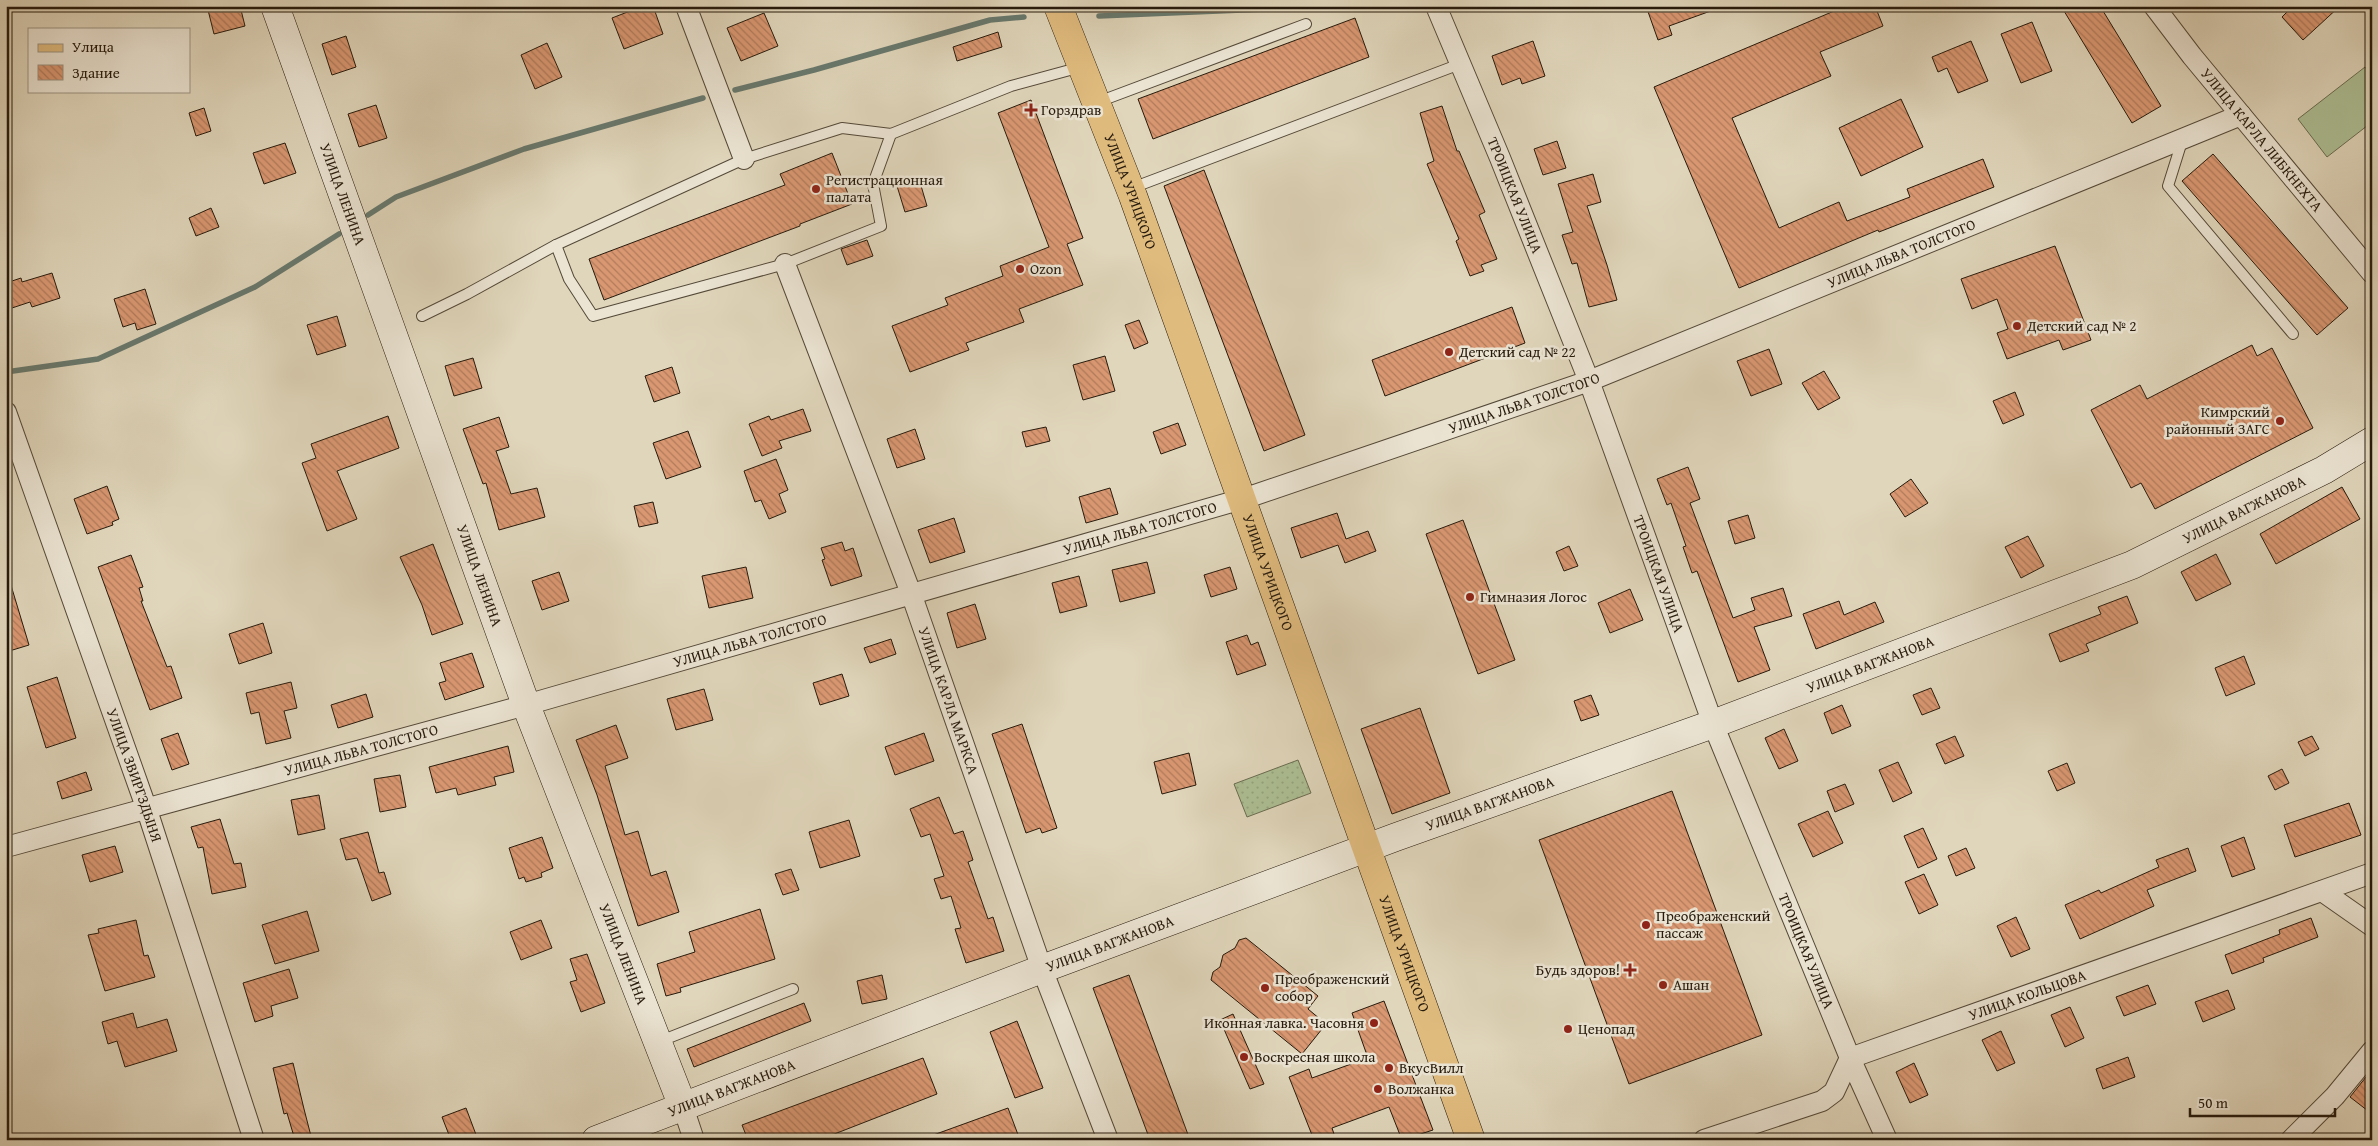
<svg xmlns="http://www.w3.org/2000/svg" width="2378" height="1146" font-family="'Gentium Book Plus',serif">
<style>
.green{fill:url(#green-dots);stroke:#6a6c50}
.pitch{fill:#adbf94;stroke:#6a6c50}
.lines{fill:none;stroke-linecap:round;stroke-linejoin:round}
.stream{stroke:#68796e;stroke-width:5.5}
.building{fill:url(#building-back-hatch);stroke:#261a0c}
.lane-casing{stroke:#544938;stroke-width:12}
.street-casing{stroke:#544938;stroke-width:22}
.secondary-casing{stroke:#261a0c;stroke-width:29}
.primary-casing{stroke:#261a0c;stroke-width:29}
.lane{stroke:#ebe4d3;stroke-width:10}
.street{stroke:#ebe4d3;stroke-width:20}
.secondary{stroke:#ebe4d3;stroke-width:28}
.primary{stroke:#e0bb7e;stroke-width:28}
.poi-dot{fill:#8f2418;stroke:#ebe4d3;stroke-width:2}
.labels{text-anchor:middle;stroke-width:5;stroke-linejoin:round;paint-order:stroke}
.poi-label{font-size:15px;fill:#261a0c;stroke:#ebe4d3;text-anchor:start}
.street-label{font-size:15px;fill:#261a0c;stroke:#ebe4d3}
</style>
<defs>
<pattern id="green-dots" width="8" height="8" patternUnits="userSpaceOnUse" patternTransform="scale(1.25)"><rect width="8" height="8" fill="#adbf94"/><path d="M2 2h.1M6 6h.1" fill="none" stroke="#95a47e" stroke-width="1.8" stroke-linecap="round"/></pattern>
<pattern id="building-back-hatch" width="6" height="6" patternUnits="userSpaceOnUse" patternTransform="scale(1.25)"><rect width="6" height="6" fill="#da9872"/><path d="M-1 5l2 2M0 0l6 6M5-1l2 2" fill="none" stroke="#b17b5c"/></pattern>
</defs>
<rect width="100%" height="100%" fill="#e0d6bb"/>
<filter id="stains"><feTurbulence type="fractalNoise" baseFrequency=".004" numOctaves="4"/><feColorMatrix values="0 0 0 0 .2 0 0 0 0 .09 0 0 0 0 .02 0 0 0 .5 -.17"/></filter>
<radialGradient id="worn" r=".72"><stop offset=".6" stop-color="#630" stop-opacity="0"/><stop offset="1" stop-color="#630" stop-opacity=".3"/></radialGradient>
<path class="green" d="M1298,760L1311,793L1247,817L1234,784Z"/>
<path class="pitch" d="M2365,67L2372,77V122L2327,157L2298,119Z"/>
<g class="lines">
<g class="stream">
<path d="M1099,16L1337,6"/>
<path d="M735,90L814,70L990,20L1024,17"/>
<path d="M368,215L396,197L524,149L703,98"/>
<path d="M6,372L98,359L255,287L339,234"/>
</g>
</g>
<g class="building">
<path d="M207,6H240L245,26L214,34Z"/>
<path d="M643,6H653L663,34L624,49L612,18Z"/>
<path d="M1646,6H1718L1719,8L1669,26L1672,35L1658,40Z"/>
<path d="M1846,6H1875L1883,26L1820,52L1831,76L1732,118L1779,228L1839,202L1847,221L1910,197L1907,189L1983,159L1994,187L1879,232L1878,230L1739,288L1654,87Z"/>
<path d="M2061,6H2100L2161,106L2132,123Z"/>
<path d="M2293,6H2340L2303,40L2282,17Z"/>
<path d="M764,13L778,46L741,61L727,28Z"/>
<path d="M1355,18L1369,57L1153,139L1138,99Z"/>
<path d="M2032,22L2052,71L2021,83L2001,34Z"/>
<path d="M998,32L1002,47L957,61L953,47Z"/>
<path d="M346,36L356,67L332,75L322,44Z"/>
<path d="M1533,41L1545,76L1522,84L1520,78L1502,85L1492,56Z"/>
<path d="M1971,41L1988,81L1958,93L1947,68L1938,72L1932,57Z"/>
<path d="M547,43L562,77L535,89L521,55Z"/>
<path d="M1901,99L1923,147L1861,176L1839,128Z"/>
<path d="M1031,100L1083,238L1067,244L1083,285L1019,309L1024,322L966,343L969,350L910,372L892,326L948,305L945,298L1003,276L1000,266L1049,247L998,113Z"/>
<path d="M376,105L387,138L359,147L348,114Z"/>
<path d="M1442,106L1457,151H1459L1485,212L1479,215L1497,259L1481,265L1484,271L1470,276L1456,241L1459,239L1427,164L1434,161L1420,113Z"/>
<path d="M204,108L211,131L196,136L189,113Z"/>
<path d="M1557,141L1566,168L1543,175L1534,149Z"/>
<path d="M285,143L296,173L264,184L253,153Z"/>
<path d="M832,153L852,204L800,224V226L604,300L589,259L785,185L780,174Z"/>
<path d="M2213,154L2348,308L2317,335L2182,181Z"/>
<path d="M1204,170L1305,435L1264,451L1164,186Z"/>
<path d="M1593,174L1601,202L1587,206L1607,265L1617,300L1589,307L1577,263L1572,264L1562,235L1573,232L1558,184Z"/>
<path d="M919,179L927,206L905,212L897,186Z"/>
<path d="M211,208L219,227L196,236L189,218Z"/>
<path d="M867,240L873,256L847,265L841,249Z"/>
<path d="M2055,246L2091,340L2063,350L2059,340L2007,359L1997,333L2008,329L1997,299L1972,309L1961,279Z"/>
<path d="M52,273L60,298L32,307L30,302L6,310V283L21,278L22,282Z"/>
<path d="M145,289L156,324L137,330L135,323L123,327L114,299Z"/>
<path d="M1512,307L1525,343L1385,396L1372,360Z"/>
<path d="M337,316L346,346L317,355L307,325Z"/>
<path d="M1139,320L1148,343L1134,349L1125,325Z"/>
<path d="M2252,345L2257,356L2272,348L2313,428L2155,509L2141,483L2131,488L2091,410L2140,385L2147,399Z"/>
<path d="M1769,349L1782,384L1751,396L1737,361Z"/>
<path d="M1105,356L1115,391L1083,400L1073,365Z"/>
<path d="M473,358L482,388L454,396L445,366Z"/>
<path d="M672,367L680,393L654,402L645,376Z"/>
<path d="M1824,371L1840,398L1818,410L1802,383Z"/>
<path d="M2015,392L2024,415L2003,424L1993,401Z"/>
<path d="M803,409L811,431L779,441L782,448L762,456L749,424L769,416L771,420Z"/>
<path d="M388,416L399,448L337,471L357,519L327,531L302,463L316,458L311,444Z"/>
<path d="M499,417L509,447L496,451L511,494L537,488L545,517L499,530L486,483L483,484L463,429Z"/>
<path d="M1178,423L1186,445L1161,454L1153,432Z"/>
<path d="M1046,427L1050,441L1026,447L1022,432Z"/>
<path d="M915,429L925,459L897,468L887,439Z"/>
<path d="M688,431L701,467L666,479L653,443Z"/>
<path d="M776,459L788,490L779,494L786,512L769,519L761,500L755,502L744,471Z"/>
<path d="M1688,467L1700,499L1690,503L1733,618L1755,610L1751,598L1783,588L1792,616L1754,627L1770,670L1738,682L1697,571L1692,573L1683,547L1686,546L1671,503L1667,505L1657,479Z"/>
<path d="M1911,479L1928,503L1905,517L1890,494Z"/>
<path d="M107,486L119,519L112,522L113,525L87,534L74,499Z"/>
<path d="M2342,487L2360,519L2276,564L2260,534Z"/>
<path d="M1110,488L1118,514L1086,523L1079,497Z"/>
<path d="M653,502L658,523L639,527L634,506Z"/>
<path d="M1337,513L1346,539L1368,531L1376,551L1345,563L1338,545L1301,558L1291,528Z"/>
<path d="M1748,515L1755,538L1735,544L1728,521Z"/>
<path d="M954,518L965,552L930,563L918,530Z"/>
<path d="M1463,520L1515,660L1478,674L1426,534Z"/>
<path d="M2028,536L2044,566L2021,578L2005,547Z"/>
<path d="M842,542L845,551L853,548L862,576L831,586L822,560L825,559L821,548Z"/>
<path d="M433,544L463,624L432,635L422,605L400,557Z"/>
<path d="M1569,546L1578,566L1564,571L1556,552Z"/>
<path d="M2216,554L2231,584L2196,601L2181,572Z"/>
<path d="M131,555L143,587L139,588L143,601H141L167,667L171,666L182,698L150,710L98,567Z"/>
<path d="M1147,562L1155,593L1120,602L1112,570Z"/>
<path d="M746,567L753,598L709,608L702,576Z"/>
<path d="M1230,567L1237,589L1211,597L1204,575Z"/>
<path d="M559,572L569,601L542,610L532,581Z"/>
<path d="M1079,576L1087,606L1060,613L1052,583Z"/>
<path d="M6,582H10L29,645L6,652Z"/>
<path d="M1630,589L1643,620L1610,633L1598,603Z"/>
<path d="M2127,596L2138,623L2086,644L2089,651L2060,662L2049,634L2101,614L2098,607Z"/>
<path d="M1839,601L1844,615L1875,602L1884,622L1816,649L1803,614Z"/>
<path d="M975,604L986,639L957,648L947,613Z"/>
<path d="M263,623L272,653L239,664L229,634Z"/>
<path d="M1247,635L1251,645L1258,642L1266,665L1237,675L1226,642Z"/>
<path d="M891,639L896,654L870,663L864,648Z"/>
<path d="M472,653L484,687L445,700L439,683L446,681L440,663Z"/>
<path d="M2244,656L2255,684L2226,696L2215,668Z"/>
<path d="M842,674L849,696L820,705L813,683Z"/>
<path d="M57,677L76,738L46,748L27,687Z"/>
<path d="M291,682L297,708L284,711L291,738L266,744L259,712L251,714L246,693Z"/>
<path d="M1931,688L1940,708L1922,715L1913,695Z"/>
<path d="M704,689L713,720L676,730L667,699Z"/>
<path d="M366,694L373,717L338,728L331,705Z"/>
<path d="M1591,695L1599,715L1581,721L1574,701Z"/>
<path d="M1842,705L1851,726L1832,734L1824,713Z"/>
<path d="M1420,708L1450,793L1392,814L1361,729Z"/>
<path d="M1022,724L1057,828L1042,833L1040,828L1026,833L992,734Z"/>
<path d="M616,725L628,758L605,766L625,835L638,831L651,876L666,871L679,912L638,926L597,795L576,740Z"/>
<path d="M1784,729L1798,761L1779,769L1765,738Z"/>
<path d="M178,733L189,764L172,770L161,739Z"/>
<path d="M924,733L934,761L895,775L885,747Z"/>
<path d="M1955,736L1964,756L1945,764L1936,744Z"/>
<path d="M2312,736L2319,749L2305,756L2298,742Z"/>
<path d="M508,746L514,772L494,777L496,785L458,795L456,788L436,793L429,767Z"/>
<path d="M1189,753L1196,785L1162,794L1154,762Z"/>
<path d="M1898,762L1912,793L1893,802L1879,770Z"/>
<path d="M2067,763L2075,783L2057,791L2048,771Z"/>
<path d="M2282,769L2289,783L2275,790L2268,776Z"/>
<path d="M86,772L92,790L62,799L57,782Z"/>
<path d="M400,775L406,807L380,812L374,779Z"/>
<path d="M1845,784L1854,804L1835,812L1827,791Z"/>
<path d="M1672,791L1762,1035L1629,1084L1539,840Z"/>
<path d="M319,795L325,829L298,835L291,800Z"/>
<path d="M939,797L954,834L963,831L973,860L968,862L988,919L993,917L1004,951L966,963L955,929L961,928L951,896L941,899L934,879L944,876L930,834L921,837L910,809Z"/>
<path d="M2349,803L2361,835L2295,857L2284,825Z"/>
<path d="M1828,811L1843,843L1813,857L1798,824Z"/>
<path d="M220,819L234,864L241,863L246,887L212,894L203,847L198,848L191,827Z"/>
<path d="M849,820L860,856L820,868L809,832Z"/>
<path d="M1923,828L1937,859L1918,868L1904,836Z"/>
<path d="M368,832L379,873L384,872L391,894L372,901L357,858L346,860L340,839Z"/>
<path d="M542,837L553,868L541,873L542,877L526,882L524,877L519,879L509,848Z"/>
<path d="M2244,837L2255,869L2232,877L2221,846Z"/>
<path d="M115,846L123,872L90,882L82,855Z"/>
<path d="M1966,848L1975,868L1956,876L1948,856Z"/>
<path d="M2188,848L2196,871L2147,890L2154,906L2080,939L2065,905L2099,890L2101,893L2159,867L2156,860Z"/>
<path d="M791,869L799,890L783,895L775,874Z"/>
<path d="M1924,874L1938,905L1919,914L1905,882Z"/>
<path d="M760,909L775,959L680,988L681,992L666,996L657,964L695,952L689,932Z"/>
<path d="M307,911L319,951L275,964L262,925Z"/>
<path d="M2016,917L2030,949L2011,957L1997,926Z"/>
<path d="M2311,918L2318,937L2263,958L2264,962L2232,974L2225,955L2280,934L2279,930Z"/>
<path d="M136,920L144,956L148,955L155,977L105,991L88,935L99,933L98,929Z"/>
<path d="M541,920L552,948L521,960L510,932Z"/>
<path d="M1246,938L1318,996L1308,1009L1326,1024L1302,1054L1211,980L1213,972L1220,967L1223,955L1235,948L1239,940Z"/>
<path d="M587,954L605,1003L581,1012L570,982L577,980L570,959Z"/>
<path d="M289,969L298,998L271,1006L273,1016L255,1022L243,983Z"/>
<path d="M882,975L887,999L862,1004L857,981Z"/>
<path d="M1129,975L1190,1140H1150L1093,988Z"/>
<path d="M2148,985L2156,1004L2124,1016L2116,997Z"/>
<path d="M2228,990L2235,1009L2203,1022L2195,1002Z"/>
<path d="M1384,1001L1433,1130L1402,1140L1389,1107L1332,1128L1334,1134L1314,1140L1289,1077L1309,1069L1312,1078L1368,1058L1352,1013Z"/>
<path d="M804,1003L811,1021L694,1067L687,1049Z"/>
<path d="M2070,1007L2084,1038L2065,1047L2051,1015Z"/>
<path d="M133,1013L137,1028L167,1019L177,1051L125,1067L117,1041L108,1044L102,1022Z"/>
<path d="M1233,1014L1264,1084L1250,1089L1220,1020Z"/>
<path d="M1017,1021L1043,1088L1015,1098L990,1032Z"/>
<path d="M2001,1031L2015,1063L1997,1071L1982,1040Z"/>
<path d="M2128,1057L2135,1077L2103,1089L2096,1069Z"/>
<path d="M923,1058L937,1094L819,1140H748L742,1125Z"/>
<path d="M293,1063L304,1109L312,1140H295L287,1113L284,1114L273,1068Z"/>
<path d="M1914,1063L1928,1095L1910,1103L1896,1072Z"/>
<path d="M2366,1077L2372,1082V1114L2350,1097Z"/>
<path d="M466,1108L478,1140H451L442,1117Z"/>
<path d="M1008,1108L1020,1140H926L925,1138Z"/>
</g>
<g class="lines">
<defs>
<g id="lane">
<path d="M1098,102L1306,24"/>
<path d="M2183,138L2168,186L2293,334"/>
<path d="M1132,188L1460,64"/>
<path d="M556,245L569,279L593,316L785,264L881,226L873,184L891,134"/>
<path d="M422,316L467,294L556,245L744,159L842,128L891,134L1011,86L1081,67"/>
<path d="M658,1042L793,989"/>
</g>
<g id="street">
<path d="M686,6L744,159"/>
<path id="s1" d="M1436,6L1500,158L1589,381L1713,724L1850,1058L1887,1140"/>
<path id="s2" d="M2154,6L2192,56L2372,273"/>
<path id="s3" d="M785,264L912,596L1042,969L1108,1140"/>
<path id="s4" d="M6,412L146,807L254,1140"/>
<path id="s5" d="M6,847L526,705L1249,497L1589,381L2241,115"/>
<path d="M2322,891L2372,926"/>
<path d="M683,1107L694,1140"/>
<path id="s6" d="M1704,1140L1822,1101L1834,1092L1850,1058L2372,873"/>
<path d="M2291,1140L2335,1096L2372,1051"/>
</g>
<g id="secondary">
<path id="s7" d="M275,6L526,705L683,1107"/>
<path id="s8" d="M596,1140L1042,969L1396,837L1713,724L2132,565L2324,470L2372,441"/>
</g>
<g id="primary">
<path id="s9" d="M1058,6L1133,196L1471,1140"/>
</g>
</defs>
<use href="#lane" class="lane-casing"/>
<use href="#street" class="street-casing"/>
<use href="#secondary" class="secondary-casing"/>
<use href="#primary" class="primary-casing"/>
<use href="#lane" class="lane"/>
<use href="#street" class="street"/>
<use href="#secondary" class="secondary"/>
<use href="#primary" class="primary"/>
</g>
<g class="poi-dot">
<path d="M1028.5 102.5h5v5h5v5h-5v5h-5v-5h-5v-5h5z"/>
<circle cx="816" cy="189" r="5"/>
<circle cx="1020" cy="269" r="5"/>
<circle cx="2017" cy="326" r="5"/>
<circle cx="1449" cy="352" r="5"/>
<circle cx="2280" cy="421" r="5"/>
<circle cx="1470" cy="597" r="5"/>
<circle cx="1646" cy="925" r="5"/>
<path d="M1627.5 962.5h5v5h5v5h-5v5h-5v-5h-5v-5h5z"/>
<circle cx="1663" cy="985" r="5"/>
<circle cx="1265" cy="988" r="5"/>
<circle cx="1374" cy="1023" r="5"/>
<circle cx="1568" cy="1029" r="5"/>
<circle cx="1244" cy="1057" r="5"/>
<circle cx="1389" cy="1068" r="5"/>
<circle cx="1378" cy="1089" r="5"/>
</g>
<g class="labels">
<g class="poi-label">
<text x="1041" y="115">Горздрав</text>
<text x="826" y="185">Регистрационная<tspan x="826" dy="17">палата</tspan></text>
<text x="1030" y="274">Ozon</text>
<text x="2027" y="331">Детский сад № 2</text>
<text x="1459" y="357">Детский сад № 22</text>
<text x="2270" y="417" text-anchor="end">Кимрский<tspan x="2270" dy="17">районный ЗАГС</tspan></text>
<text x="1480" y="602">Гимназия Логос</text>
<text x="1656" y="921">Преображенский<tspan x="1656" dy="17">пассаж</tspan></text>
<text x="1620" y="975" text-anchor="end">Будь здоров!</text>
<text x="1275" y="984">Преображенский<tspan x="1275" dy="17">собор</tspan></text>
<text x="1673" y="990">Ашан</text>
<text x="1364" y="1028" text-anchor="end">Иконная лавка. Часовня</text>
<text x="1578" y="1034">Ценопад</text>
<text x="1254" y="1062">Воскресная школа</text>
<text x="1399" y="1073">ВкусВилл</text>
<text x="1388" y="1094">Волжанка</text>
</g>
<g class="street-label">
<text dy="5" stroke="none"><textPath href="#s2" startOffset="172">УЛИЦА КАРЛА ЛИБКНЕХТА</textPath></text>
<text dy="5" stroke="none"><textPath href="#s9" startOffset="199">УЛИЦА УРИЦКОГО</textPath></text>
<text dy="5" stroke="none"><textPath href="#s7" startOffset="200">УЛИЦА ЛЕНИНА</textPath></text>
<text dy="5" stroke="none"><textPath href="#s1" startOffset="205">ТРОИЦКАЯ УЛИЦА</textPath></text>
<text dy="5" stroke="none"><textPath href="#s5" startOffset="1988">УЛИЦА ЛЬВА ТОЛСТОГО</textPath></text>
<text dy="5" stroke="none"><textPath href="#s5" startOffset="1582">УЛИЦА ЛЬВА ТОЛСТОГО</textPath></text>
<text dy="5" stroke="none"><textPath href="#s8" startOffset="1765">УЛИЦА ВАГЖАНОВА</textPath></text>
<text dy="5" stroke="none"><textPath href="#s5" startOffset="1178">УЛИЦА ЛЬВА ТОЛСТОГО</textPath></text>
<text dy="5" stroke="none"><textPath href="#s9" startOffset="604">УЛИЦА УРИЦКОГО</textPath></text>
<text dy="5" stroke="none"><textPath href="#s1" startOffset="610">ТРОИЦКАЯ УЛИЦА</textPath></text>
<text dy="5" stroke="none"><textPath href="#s7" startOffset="605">УЛИЦА ЛЕНИНА</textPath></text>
<text dy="5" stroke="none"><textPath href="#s5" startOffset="772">УЛИЦА ЛЬВА ТОЛСТОГО</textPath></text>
<text dy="5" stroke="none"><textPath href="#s8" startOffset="1360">УЛИЦА ВАГЖАНОВА</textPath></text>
<text dy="5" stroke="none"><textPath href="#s3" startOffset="466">УЛИЦА КАРЛА МАРКСА</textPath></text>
<text dy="5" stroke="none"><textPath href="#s5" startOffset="368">УЛИЦА ЛЬВА ТОЛСТОГО</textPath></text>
<text dy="5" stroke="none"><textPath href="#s4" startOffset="385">УЛИЦА ЗВИРГЗДЫНЯ</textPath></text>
<text dy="5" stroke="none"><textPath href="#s8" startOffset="955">УЛИЦА ВАГЖАНОВА</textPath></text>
<text dy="5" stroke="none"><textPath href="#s8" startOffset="550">УЛИЦА ВАГЖАНОВА</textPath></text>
<text dy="5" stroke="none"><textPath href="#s1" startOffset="1015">ТРОИЦКАЯ УЛИЦА</textPath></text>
<text dy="5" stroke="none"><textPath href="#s9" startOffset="1009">УЛИЦА УРИЦКОГО</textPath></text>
<text dy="5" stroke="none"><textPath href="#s7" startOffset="1010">УЛИЦА ЛЕНИНА</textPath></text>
<text dy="5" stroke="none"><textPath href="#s6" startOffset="365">УЛИЦА КОЛЬЦОВА</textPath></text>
<text dy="5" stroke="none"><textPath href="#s8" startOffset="145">УЛИЦА ВАГЖАНОВА</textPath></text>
</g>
</g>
<rect width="2378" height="1146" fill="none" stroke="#e0d6bb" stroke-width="25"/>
<rect x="8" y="8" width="2363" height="1131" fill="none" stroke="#261a0c" stroke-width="2.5"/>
<rect x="12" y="12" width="2353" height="1121" fill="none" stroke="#261a0c"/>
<rect x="28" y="28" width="162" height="65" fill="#ebe4d3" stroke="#9c9383"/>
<rect x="38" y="44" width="25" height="8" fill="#e0bb7e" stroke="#9c9383"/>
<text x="72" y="52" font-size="15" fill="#261a0c">Улица</text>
<rect x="38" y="65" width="25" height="15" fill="url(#building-back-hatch)" stroke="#9c9383"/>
<text x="72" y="78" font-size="15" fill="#261a0c">Здание</text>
<path d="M2190 1108v8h145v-8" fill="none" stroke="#261a0c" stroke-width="2.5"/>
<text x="2198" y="1108" font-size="15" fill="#261a0c" stroke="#ebe4d3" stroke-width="4" paint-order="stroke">50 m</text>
<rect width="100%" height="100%" filter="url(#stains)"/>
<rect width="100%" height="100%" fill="url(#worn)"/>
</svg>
